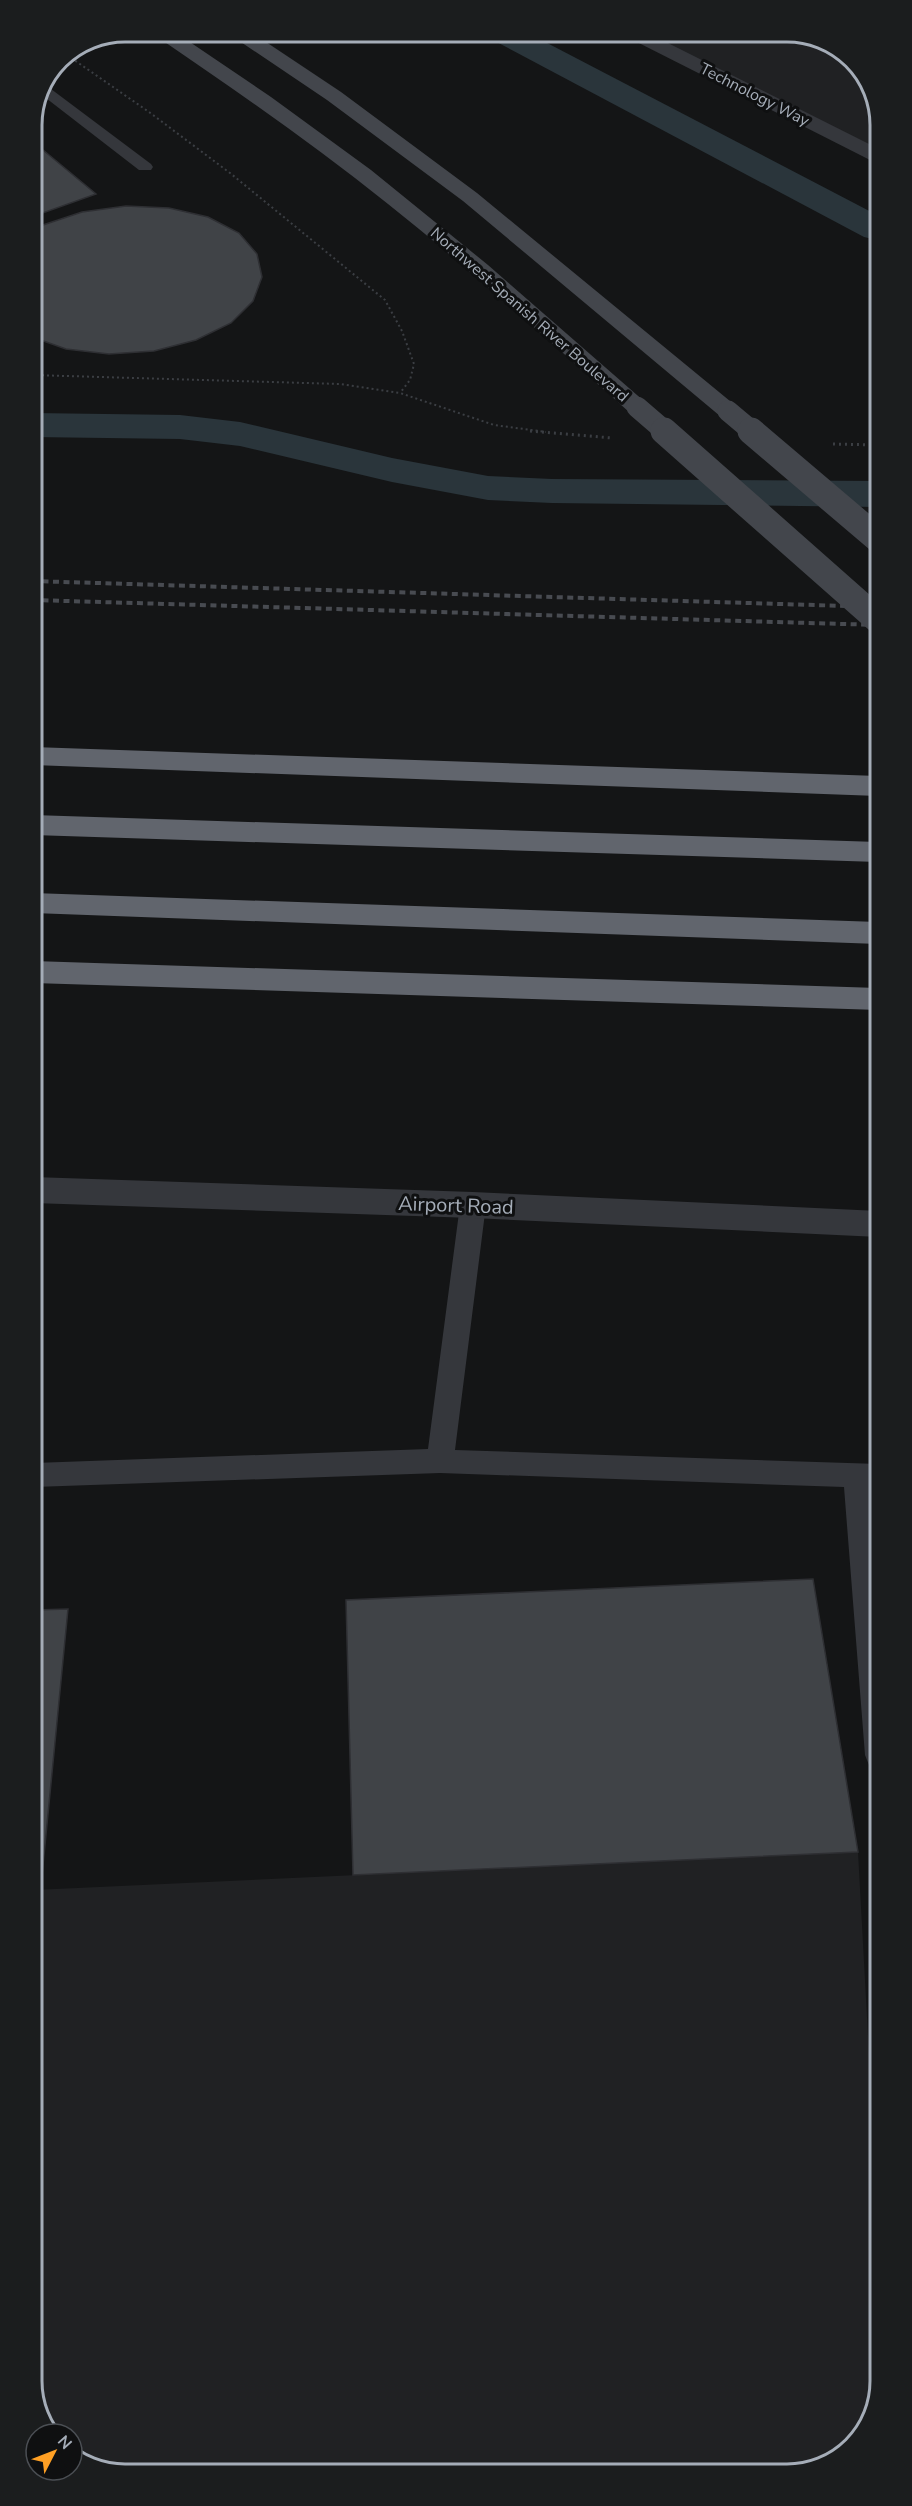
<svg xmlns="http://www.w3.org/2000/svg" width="912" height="2506" font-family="'Nunito Sans',sans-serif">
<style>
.built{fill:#202123}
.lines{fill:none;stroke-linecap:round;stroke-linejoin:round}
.canal{fill:#2a353b;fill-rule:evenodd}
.building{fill:#404347;stroke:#2e2f33;stroke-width:1.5}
.path-far1{stroke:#3b3e43;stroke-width:2;stroke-dasharray:2 3;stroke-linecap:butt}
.path{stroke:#3b3e43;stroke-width:3;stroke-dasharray:2 4;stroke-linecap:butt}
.service{fill:#35373c;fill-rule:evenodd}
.tertiary{fill:#35373c;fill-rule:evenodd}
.secondary{fill:#43464c;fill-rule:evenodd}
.motorway{fill:#61656d;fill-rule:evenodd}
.rail{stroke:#484b51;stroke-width:4;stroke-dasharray:6 4.5;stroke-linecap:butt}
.secondary-bridge-far1{stroke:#43464c;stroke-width:21}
.secondary-bridge{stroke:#43464c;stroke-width:27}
.labels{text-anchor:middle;stroke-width:6;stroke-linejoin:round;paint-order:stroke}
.far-street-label{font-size:16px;fill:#a5adb8;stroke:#0f1011}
.street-label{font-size:20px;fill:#a5adb8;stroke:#0f1011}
.rim{fill:none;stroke:#a5adb8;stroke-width:3}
</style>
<rect width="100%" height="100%" fill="#141516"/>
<g class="built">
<path d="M632,32H794L848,54L877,100V156Z"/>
<path d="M858,1852L880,2255V2382L861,2438L812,2471L118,2474L72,2455V2434H53L35,2406L34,1890Z"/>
</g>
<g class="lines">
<g class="canal">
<path d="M486,32H526L877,215V240L864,237L491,39Z"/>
<path d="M32,413L180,415L240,422L392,458L488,476L552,479L878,481V507L552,503L488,500L392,482L240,446L180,439L32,437Z"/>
</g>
</g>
<g class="building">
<path d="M37,145L96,194L40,214L32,207V147Z"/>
<path d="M126,206L169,208L208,217L239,233L257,254L262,277L253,301L231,323L196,340L154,351L109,354L66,349L32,337V233L43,225L82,212Z"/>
<path d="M813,1579L858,1852L353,1875L346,1600Z"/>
<path d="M68,1609L40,1896H34V1610Z"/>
</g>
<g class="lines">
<g class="path-far1">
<path d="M67,55L149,112L230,173L385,300L402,331L414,364L410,380L400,393"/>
<path d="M32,375L340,384L400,393L494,425L546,432"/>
</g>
<g class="path">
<path d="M530,431L612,438"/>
<path d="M833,444L878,445"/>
</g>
<g class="service">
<path d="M47,86L151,164L153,167L151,170H139L42,95Z"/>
<path d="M473,1195L482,1198L486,1205L455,1450L879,1464V1488H872L879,1575L880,1769L869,1765L865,1755L844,1487L440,1473L34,1487V1463L428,1449L460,1205L464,1198Z"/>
</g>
<g class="tertiary">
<path d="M622,32H646L877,148V162L870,160L625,36Z"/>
<path d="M33,1177L473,1192L879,1211V1237L473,1218L33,1203Z"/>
</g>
<g class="secondary">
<path d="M154,32H175L271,97L371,170L488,265L645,402L649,407L645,412L637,414L629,412C550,341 471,270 388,204C313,144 235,90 156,36Z"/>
<path d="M230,32H251L341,92L477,193L736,406L740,411L736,416L728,418L720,416L463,201L327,100L232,36Z"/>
</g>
<g class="motorway">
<path d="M33,747L878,776V796L33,765Z"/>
<path d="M33,815L878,842V862L33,835Z"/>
<path d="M33,893L878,922V944L33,913Z"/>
<path d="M33,961L878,988L879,1010L33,983Z"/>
</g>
<g class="rail">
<path d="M32,581L878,607"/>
<path d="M32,600L878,625"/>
</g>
<g class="secondary-bridge-far1">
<path d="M637,407L666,432"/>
<path d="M728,411L753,432"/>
</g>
<g class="secondary-bridge">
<path d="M664,431L878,620"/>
<path d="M751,431L878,539"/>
</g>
</g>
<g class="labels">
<g class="far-street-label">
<text transform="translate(755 94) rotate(27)" y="6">Technology Way</text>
<text transform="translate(530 314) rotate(41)" y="6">Northwest Spanish River Boulevard</text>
</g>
<g class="street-label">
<text transform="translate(456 1205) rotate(2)" y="7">Airport Road</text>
</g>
</g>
<path d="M0 0H912V2506H0ZM125 42H787A83 83 0 0 1 870 125V2381A83 83 0 0 1 787 2464H125A83 83 0 0 1 42 2381V125A83 83 0 0 1 125 42Z" fill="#1b1d1e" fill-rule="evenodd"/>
<path class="rim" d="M125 42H787A83 83 0 0 1 870 125V2381A83 83 0 0 1 787 2464H125A83 83 0 0 1 42 2381V125A83 83 0 0 1 125 42Z"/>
<g transform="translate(54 2452) rotate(48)"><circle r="28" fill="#0f1011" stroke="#4b4f54" stroke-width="1.5"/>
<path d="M0-4.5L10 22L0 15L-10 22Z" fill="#ffa024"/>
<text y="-9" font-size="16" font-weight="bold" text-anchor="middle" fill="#a5adb8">N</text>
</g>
</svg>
